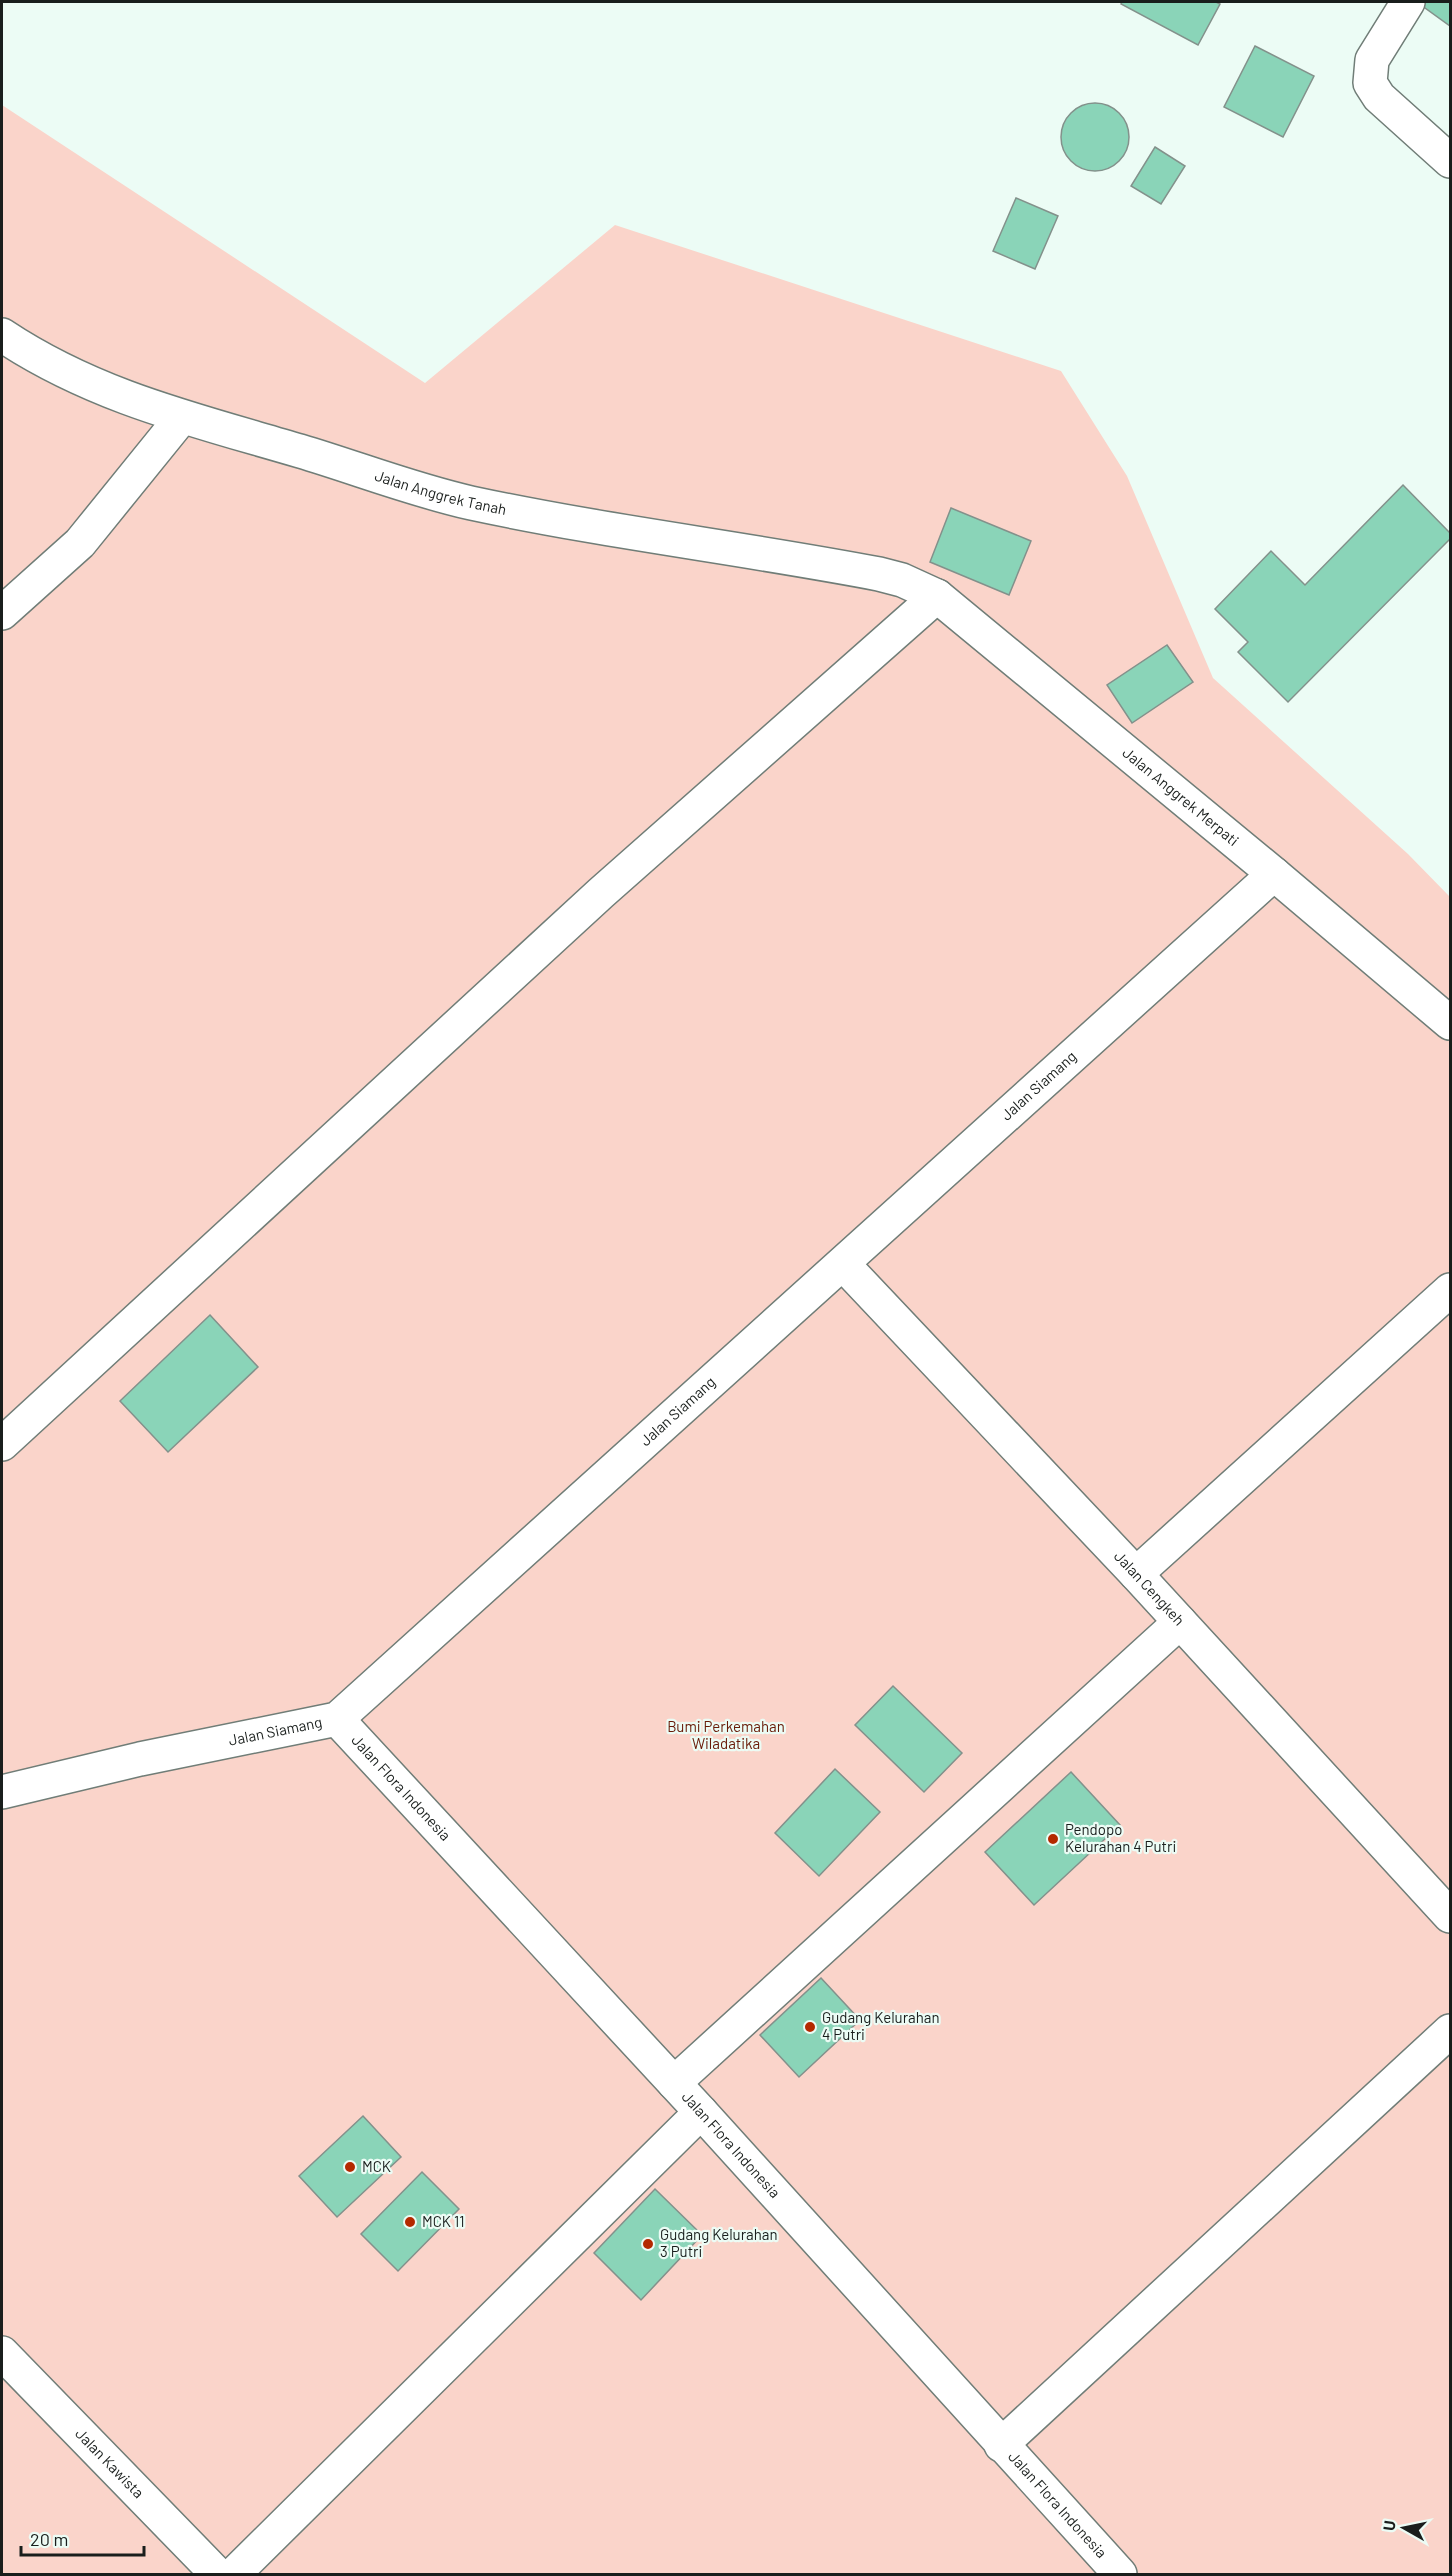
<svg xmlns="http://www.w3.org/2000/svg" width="1452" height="2576" font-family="Barlow,sans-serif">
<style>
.green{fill:#fad4ca}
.building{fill:#8ad4b8;stroke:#83918b;stroke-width:1.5}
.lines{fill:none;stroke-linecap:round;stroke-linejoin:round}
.minor-casing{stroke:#707d77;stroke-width:36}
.minor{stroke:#fff;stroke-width:33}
.poi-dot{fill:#b42900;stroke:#ecfcf5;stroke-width:2}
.labels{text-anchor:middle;stroke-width:4.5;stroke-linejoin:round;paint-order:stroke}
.street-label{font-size:15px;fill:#191e1c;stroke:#ecfcf5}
.park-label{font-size:15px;fill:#681a07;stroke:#ecfcf5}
.poi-label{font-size:15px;fill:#191e1c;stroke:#ecfcf5;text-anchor:start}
</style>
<rect width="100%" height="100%" fill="#ecfcf5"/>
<path class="green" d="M2,105L425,383L615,225L1061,371L1127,476L1213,678L1408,854L1450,897V2574H2Z"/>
<g class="building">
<path d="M1122,2H1216L1220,4L1198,45L1121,4Z"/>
<path d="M1423,2H1450V26L1421,5Z"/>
<path d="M1255,46L1314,76L1283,137L1224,107Z"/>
<circle cx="1095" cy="137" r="34"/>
<path d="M1155,147L1185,166L1161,204L1131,186Z"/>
<path d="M1016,198L1058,216L1035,269L993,251Z"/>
<path d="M1403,485L1450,533V539L1288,702L1238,652L1248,642L1215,609L1271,551L1305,585Z"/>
<path d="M951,508L1031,541L1009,595L930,562Z"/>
<path d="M1167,645L1193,682L1132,723L1107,685Z"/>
<path d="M210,1315L258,1367L168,1452L120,1401Z"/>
<path d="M893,1686L962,1753L924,1792L855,1725Z"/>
<path d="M835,1769L880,1812L819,1876L775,1833Z"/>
<path d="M1071,1772L1120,1825L1034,1905L985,1852Z"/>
<path d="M821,1978L860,2020L799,2077L760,2035Z"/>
<path d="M363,2116L401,2157L337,2217L299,2176Z"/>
<path d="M422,2172L459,2209L398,2271L361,2234Z"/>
<path d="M655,2189L702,2235L641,2300L594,2253Z"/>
</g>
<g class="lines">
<defs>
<g id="minor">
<path d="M1408,2L1372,60L1370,83L1379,97L1450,161"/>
<path id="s1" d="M2,335C95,397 195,420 300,451C357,468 413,490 471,503C606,532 743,548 879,574L902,580L937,596L1274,874L1450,1023"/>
<path d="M2,613L80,543L182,417"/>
<path id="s2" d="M843,1264L1136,1574L1450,1916"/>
<path d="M2,1444L601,893L937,596"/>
<path d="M1136,1574L1450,1290"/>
<path id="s3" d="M337,1719L701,2112L1120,2574"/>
<path id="s4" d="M2,1792L140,1759L337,1719L1274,874"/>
<path d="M674,2083L1180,1622"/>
<path id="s5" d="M2,2353L217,2574"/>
<path d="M1001,2445L1450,2031"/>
<path d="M234,2574L701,2112"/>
</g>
</defs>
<use href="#minor" class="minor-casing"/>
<use href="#minor" class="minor"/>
</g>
<g class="poi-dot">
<circle cx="1053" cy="1839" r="6"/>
<circle cx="810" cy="2027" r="6"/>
<circle cx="350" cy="2167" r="6"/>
<circle cx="410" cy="2222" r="6"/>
<circle cx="648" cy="2244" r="6"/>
</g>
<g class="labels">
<g class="street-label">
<text dy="5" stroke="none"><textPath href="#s1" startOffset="468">Jalan Anggrek Tanah</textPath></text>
<text dy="5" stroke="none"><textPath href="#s1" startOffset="1292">Jalan Anggrek Merpati</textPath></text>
<text dy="5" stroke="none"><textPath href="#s4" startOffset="1288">Jalan Siamang</textPath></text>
<text dy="5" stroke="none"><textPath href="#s4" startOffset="802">Jalan Siamang</textPath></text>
<text dy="5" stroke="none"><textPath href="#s2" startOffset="446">Jalan Cengkeh</textPath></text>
<text dy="5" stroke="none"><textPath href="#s4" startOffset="280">Jalan Siamang</textPath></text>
<text dy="5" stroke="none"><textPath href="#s3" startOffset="94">Jalan Flora Indonesia</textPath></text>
<text dy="5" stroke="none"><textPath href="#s3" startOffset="580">Jalan Flora Indonesia</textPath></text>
<text dy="5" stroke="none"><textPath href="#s5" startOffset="154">Jalan Kawista</textPath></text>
<text dy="5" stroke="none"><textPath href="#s3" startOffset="1066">Jalan Flora Indonesia</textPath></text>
</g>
<g class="park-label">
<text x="726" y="1732">Bumi Perkemahan<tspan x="726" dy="17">Wiladatika</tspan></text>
</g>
<g class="poi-label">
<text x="1065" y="1835">Pendopo<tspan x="1065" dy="17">Kelurahan 4 Putri</tspan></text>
<text x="822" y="2023">Gudang Kelurahan<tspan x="822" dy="17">4 Putri</tspan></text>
<text x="362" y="2172">MCK</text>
<text x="422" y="2227">MCK 11</text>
<text x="660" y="2240">Gudang Kelurahan<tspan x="660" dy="17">3 Putri</tspan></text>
</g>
</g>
<rect width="1452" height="2576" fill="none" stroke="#191e1c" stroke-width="6"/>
<g transform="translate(1404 2528) rotate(279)" stroke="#ecfcf5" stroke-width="4.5" paint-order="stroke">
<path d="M0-4.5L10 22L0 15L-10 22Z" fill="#191e1c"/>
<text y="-9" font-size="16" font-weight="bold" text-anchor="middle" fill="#191e1c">U</text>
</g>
<path d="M21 2546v9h123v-9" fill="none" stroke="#191e1c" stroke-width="3"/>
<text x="30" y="2546" font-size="18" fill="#191e1c" stroke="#ecfcf5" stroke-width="4.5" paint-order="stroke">20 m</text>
</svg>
